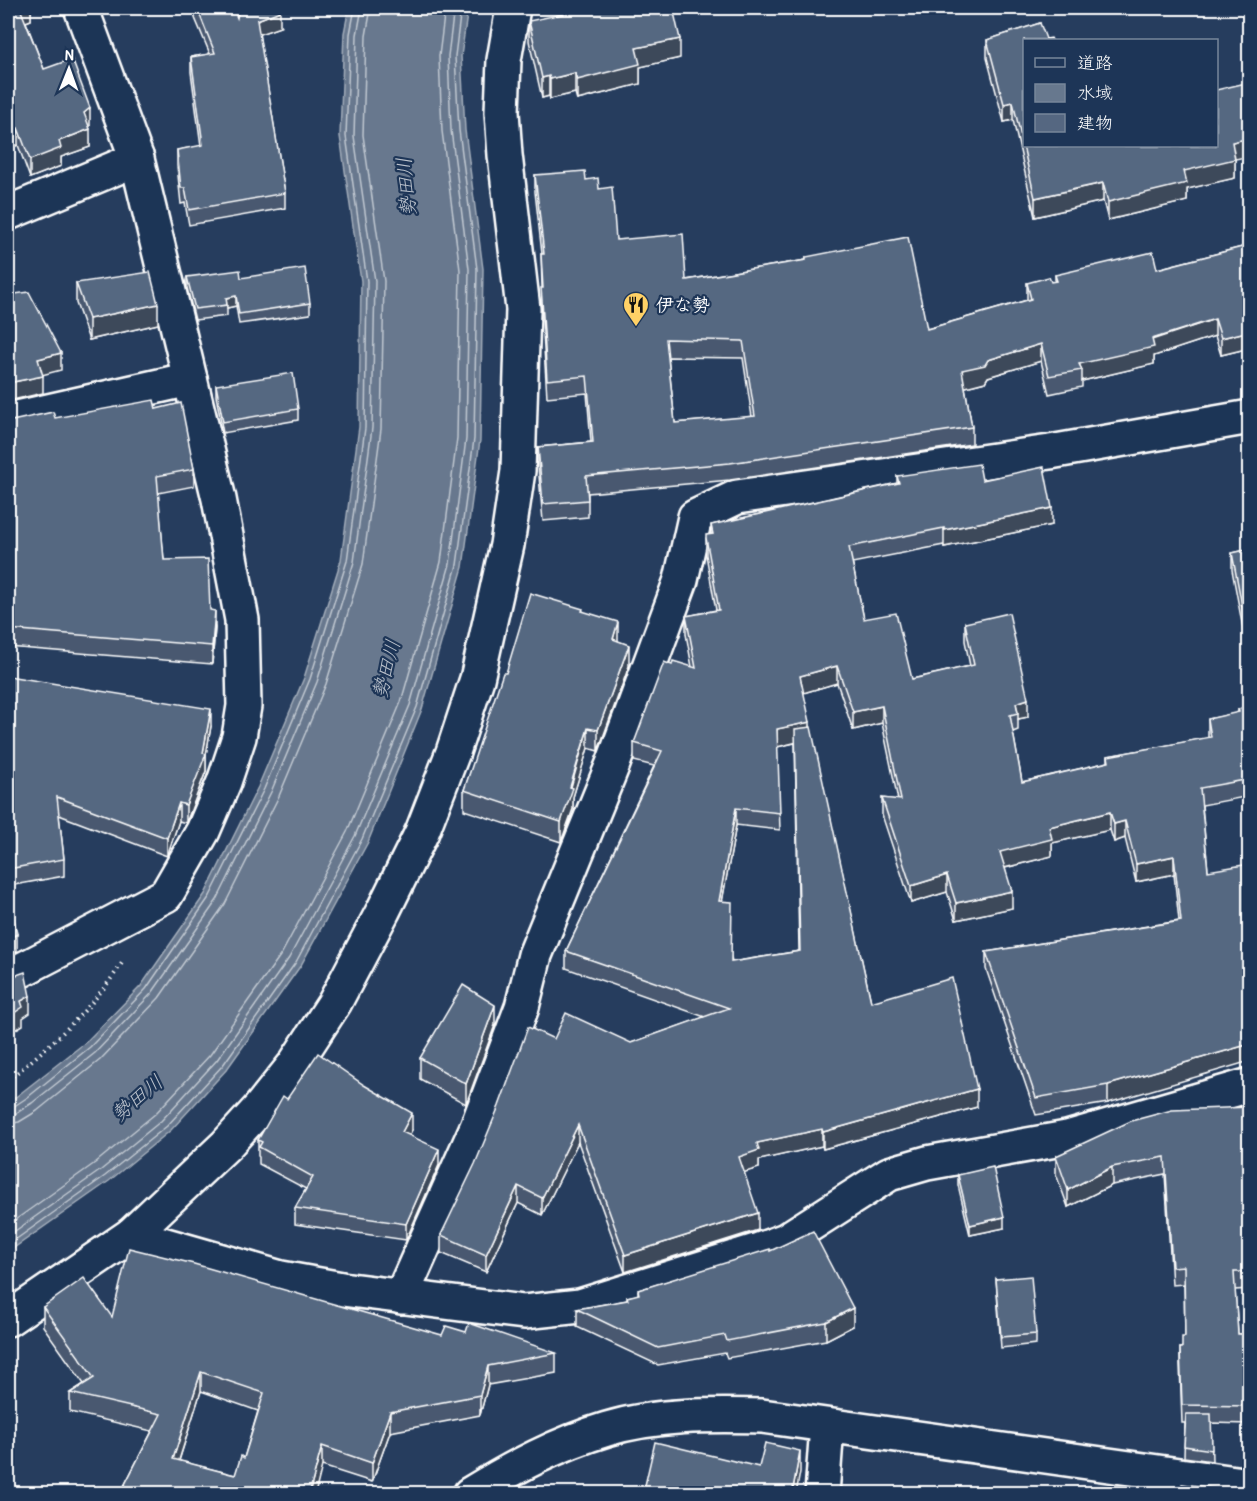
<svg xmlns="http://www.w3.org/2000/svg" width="1257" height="1501" font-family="'Patrick Hand','Klee One',sans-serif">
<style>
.water{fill:#67788e;stroke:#a4aebb;stroke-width:1.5}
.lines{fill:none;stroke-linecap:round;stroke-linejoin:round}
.shore{stroke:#c2c9d2;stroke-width:1.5}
.street-casing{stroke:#fff;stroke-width:38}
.path{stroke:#fff;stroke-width:4;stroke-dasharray:1.5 4.5;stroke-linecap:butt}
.street{stroke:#1d3557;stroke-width:33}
.wall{fill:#49596f;stroke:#fff;stroke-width:1.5;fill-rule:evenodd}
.shaded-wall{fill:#3c485a;stroke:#fff;stroke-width:1.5}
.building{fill:#556781;stroke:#fff;stroke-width:1.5;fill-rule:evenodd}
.labels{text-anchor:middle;stroke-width:4.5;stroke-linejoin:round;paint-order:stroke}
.poi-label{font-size:18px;font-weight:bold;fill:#fff;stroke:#1d3557;text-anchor:start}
.water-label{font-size:20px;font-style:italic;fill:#bbc2cc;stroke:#1d3557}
</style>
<rect width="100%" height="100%" fill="#263d5e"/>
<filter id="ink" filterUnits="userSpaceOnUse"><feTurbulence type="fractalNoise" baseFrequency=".0167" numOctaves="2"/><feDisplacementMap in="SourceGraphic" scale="12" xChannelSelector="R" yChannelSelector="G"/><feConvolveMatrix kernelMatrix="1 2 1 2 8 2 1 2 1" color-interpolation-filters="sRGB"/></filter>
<g filter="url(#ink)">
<path class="water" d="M349,8H468L461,56L465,130L483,269L480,440L463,567L422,709L368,842L301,965L227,1069L171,1130L109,1181L8,1252V1103L86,1042L141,986L205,894L258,787L304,678L341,560L359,427L361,281L340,136L344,33Z"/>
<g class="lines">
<g class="shore">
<path d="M8,1108L13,1107L28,1097L90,1047L146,989L210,896L264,789L310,679L347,561L365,428L367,281L346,136L350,34L355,8"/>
<path d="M8,1115L15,1114L32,1103L95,1053L152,993L217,900L271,792L317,682L354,562L372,428L375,281L354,136L357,35L362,8"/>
<path d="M8,1124L19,1122L37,1111L100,1060L159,998L225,904L279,796L326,684L363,564L381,429L384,281L363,135L366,36L371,8"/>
<path d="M8,1225L95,1163L155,1114L210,1055L282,953L347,832L401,702L441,562L457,438L460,270L442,131L439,56L445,8"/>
<path d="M8,1236L101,1170L161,1121L217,1060L289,958L355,836L410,705L450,564L466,439L469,269L451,130L448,56L454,8"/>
<path d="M8,1245L105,1176L167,1126L223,1065L296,962L362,839L417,707L457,565L474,439L477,269L459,130L455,56L461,8"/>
</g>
<defs>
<g id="street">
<path d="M8,213L137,159"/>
<path d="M8,420L190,379"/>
<path d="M8,977L166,895L203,831L224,782L239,737L244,706L242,620L219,499L137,159L81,8"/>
<path d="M131,1235L226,1145L258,1110L294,1065L335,1002L383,911L422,832L453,752L477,679L507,545L518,471L523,309L505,155L502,112L504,60L513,8"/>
<path d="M401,1297L477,1127L522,1007L535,955L613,764L681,580L695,517L737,497L1050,452L1250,417"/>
<path d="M8,1319L131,1235L281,1278L342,1289L524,1312L580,1306L759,1250L786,1240L889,1174L927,1163L1067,1138L1250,1085"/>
<path d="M470,1494C514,1467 557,1444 607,1429C656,1414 711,1415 762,1416L1250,1485"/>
<path d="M822,1494L827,1426"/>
</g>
</defs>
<use href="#street" class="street-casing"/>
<path class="path" d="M8,1080C50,1046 92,1009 122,963"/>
<use href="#street" class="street"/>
</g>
<g class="wall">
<path d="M8,8H31V20L26,22L44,69L90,126L89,127L90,147L61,157V166L30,178L18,145L8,149Z"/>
<path d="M195,8H233L237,18L280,27L259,34L285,193V208L189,225L185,203L181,204L177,166V150L201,146L191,72V57L210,54L195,18Z"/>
<path d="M529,21L680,58L640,67V84L577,100L575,93L550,99L549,96L542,98L529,41Z"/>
<path d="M1040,23L1024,146L1235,159V178L1187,189V201L1108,220L1103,201L1035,217L1013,120L1004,122L987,58V40Z"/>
<path d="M535,175L586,180L599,189L616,240L686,280L806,260V257L927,329L1027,300V283L1051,282L1055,281V275L1157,269L1250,245V348L1221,355L1215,336L1154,356V364L1082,381V387L1049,394L1041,361L988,377L985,382L965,387L972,427V444L730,480L588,493V517L543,521L538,465V447L591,442L587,393L547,397L542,317V288L541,254H542L535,192ZM668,357L743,358L752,417L675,423Z"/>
<path d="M187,277L241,278L310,303V314L239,324L236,306L227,308V316L195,320L187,288Z"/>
<path d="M76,283L158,324L89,340L76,303Z"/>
<path d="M216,385L298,409V420L223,433L216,396Z"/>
<path d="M156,409L194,469V486L158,493L164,560L210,610L215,628L212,664L8,647V421L55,418Z"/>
<path d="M897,476L982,480L1052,525L944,547V545L852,563L864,619L912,679L970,666L965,641V623L1028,717L1018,719V730L1013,732L1022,782L1108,762V756L1208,738V719L1238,713V709L1250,707V796L1202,805L1208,871L1108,1103L1036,1115L986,969V952L1179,921L1174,874L1136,882L1125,838L1114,842L1110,830L1052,843V856L1005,868L1012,908L956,920L947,892L911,903L882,815V798L898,800L882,723L853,730L837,683L803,693L810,727L871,1002L977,1107L823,1149L822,1146L759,1160V1168L744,1172L758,1230L625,1272L578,1142L542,1215L518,1203L486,1272L441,1253V1235L554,1039L631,1043L705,1017L566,968V951L654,766L634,761V743L672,665L692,667L686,634V616L716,610L706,555V538L711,534V525L897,483ZM795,743L799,951L732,962L722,901L736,825L780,830L777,747Z"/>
<path d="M1250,549V665L1232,570V553Z"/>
<path d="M583,611L618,641L629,666L598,751L588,748L573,797V809L561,842L464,810V790L506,673Z"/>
<path d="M8,676L211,726L206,754V771L186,823L179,821L167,856L59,815L64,859V876L8,886Z"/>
<path d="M495,1025L466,1104L420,1079V1058Z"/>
<path d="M287,1099L412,1130L409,1135L439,1165L406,1240L295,1224V1208L306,1189L259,1164V1157L258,1156V1140Z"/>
<path d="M1250,1107V1289L1235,1290L1238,1334H1250V1424L1211,1423L1212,1461L1184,1457L1185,1423H1182L1180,1365V1348H1182L1185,1337L1184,1284L1172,1285L1165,1174L1112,1185L1068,1207L1056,1174V1156Z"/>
<path d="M958,1175L1004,1228L970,1235L958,1185Z"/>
<path d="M770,1251L853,1326L826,1340L727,1358L725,1353L658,1365L577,1327V1309L627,1300V1297L638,1295V1290Z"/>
<path d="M996,1279L1036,1334V1344L1001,1348Z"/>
<path d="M43,1307L112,1317L442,1335L466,1332L556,1353V1373L488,1385L480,1415L390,1432L372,1482L322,1466L120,1494L152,1431L70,1412V1393L84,1384L43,1326ZM201,1391L258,1411L244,1458L235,1475L179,1461Z"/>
</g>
<g class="shaded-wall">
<path d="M20,8H31V20L20,24Z"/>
<path d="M280,11V27L257,35V20Z"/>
<path d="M680,39V58L640,67V84L577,100V80L636,48Z"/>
<path d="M575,73V93L550,99V79Z"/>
<path d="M549,76V96L542,98V78Z"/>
<path d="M1013,102V120L1004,122V104Z"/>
<path d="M90,108V126L84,130V113Z"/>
<path d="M18,128V145L8,149V131Z"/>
<path d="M90,129V147L61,157V166L30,178V160L59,141Z"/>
<path d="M1250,138V156L1235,159V178L1187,189V201L1108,220V202L1184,171L1232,142Z"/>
<path d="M1103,183V201L1035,217V198Z"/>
<path d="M236,296V306L227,308L226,298Z"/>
<path d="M158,304V324L89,340V319Z"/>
<path d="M1215,319V336L1154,356V364L1082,381V370L1079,364Z"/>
<path d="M1250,331V348L1221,355V338Z"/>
<path d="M1041,344V361L988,377L985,382L962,388V370L988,360Z"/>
<path d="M61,353V370L38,376V359Z"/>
<path d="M43,376V393L8,401V383Z"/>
<path d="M1052,508V525L944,547V530Z"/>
<path d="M215,611V628L212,664V646Z"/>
<path d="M618,622V642L613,639Z"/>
<path d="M629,645V666L598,751V730Z"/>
<path d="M837,666V683L800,694V676Z"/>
<path d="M1028,699V717L1018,719V713L1016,703Z"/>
<path d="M882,706V723L853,730V712Z"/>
<path d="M211,709V726L206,755V754V771L186,823V805L203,753Z"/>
<path d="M810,722V739L777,747V729Z"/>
<path d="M588,728V748L573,797V809L561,842V822Z"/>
<path d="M179,803V821L167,856V838Z"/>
<path d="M736,808V825L719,919V901Z"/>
<path d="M1110,812V830L1052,843V856L1000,869V852L1049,827Z"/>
<path d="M1125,821V838L1114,842V824Z"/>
<path d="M1174,856V874L1136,882V864Z"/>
<path d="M947,875V892L911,903V886Z"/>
<path d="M1012,891V908L956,920V903Z"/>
<path d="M17,934V951L8,956V939Z"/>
<path d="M30,996V1013L23,1018V1025L8,1034V1017L21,1001Z"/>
<path d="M495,1005V1025L466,1104V1084Z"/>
<path d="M1250,1044V1061L1108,1103V1085Z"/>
<path d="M977,1089V1107L823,1149V1132Z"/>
<path d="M412,1113V1130L402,1148V1132Z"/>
<path d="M578,1125V1142L542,1215V1198Z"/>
<path d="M822,1129V1146L759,1160V1168L739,1174V1157L757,1143Z"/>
<path d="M439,1149V1165L406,1240V1224Z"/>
<path d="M1112,1167V1185L1068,1207V1190Z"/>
<path d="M518,1186V1203L486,1272V1255Z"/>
<path d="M758,1213V1230L625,1272V1255Z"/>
<path d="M1004,1217V1228L970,1235V1225Z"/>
<path d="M853,1308V1326L826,1340V1322Z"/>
<path d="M488,1366V1385L480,1415V1395Z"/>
<path d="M201,1372V1391L173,1479V1459Z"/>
<path d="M390,1412V1432L372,1482V1463Z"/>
<path d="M322,1446V1466L315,1494H309Z"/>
<path d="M800,1451V1472L796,1494H792Z"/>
</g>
<g class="building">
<path d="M8,8H20L44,69L72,59L90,108L84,113L90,129L59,141L61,148L30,160L18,128L8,131Z"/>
<path d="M197,8H233L237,18L239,8H279L280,11L257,20L285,193L189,210L185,188H181L177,150L203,145L191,57L215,53Z"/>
<path d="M590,8H673L680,39L636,48L640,64L577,80L575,73L550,79L549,76L542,78L529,21Z"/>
<path d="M1040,23L1046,39L1051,38L1052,40H1024V146H1216V90L1250,82V138L1232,142L1235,159L1184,171L1187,183L1108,202L1103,183L1035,198L1013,102L1004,104L987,40Z"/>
<path d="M585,171L586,180L598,178L599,189L612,187L616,240L683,234L686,280L806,260V257L908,237L927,329L1031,299L1027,283L1049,277L1051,282L1057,281L1055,275L1153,252L1157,269L1250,245V331L1221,338L1215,319L1152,339L1154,347L1079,364L1082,370L1049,376L1041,344L988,360L985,365L962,370L972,427L730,463L586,476L588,500L543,504L538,447L593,442L587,376L547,380L542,300L541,288H543L541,254H544L535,175ZM666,339L743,341L755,416L675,423Z"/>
<path d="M305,268L310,303L239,314L236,296L226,298L227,305L195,309L187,277L240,270L241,278Z"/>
<path d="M150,272L158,304L89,319L76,283Z"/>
<path d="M8,290V295L29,292L61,353L38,359L43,376L8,383Z"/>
<path d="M293,373L298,409L223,422L216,385Z"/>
<path d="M154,400L156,409L181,403L194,469L157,476L164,560L208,559L210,610L215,611L212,646L8,629V421H12L53,412L55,418Z"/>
<path d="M979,464L982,480L1044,467L1052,508L944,530V528L849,547L864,619L896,613L912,679L974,665L965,623L1009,613L1028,699L1016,703L1018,713L1010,715L1022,782L1109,762L1108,756L1211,737L1208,719L1239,712L1238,709L1250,707V779L1200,788L1208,871L1250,864V1044L1108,1085L1036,1098L986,952L1181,921L1174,856L1136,864L1125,821L1114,824L1110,812L1049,827L1052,839L1000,852L1012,891L956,903L947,875L911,886L882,798L901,800L882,706L853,712L837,666L800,676L810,722L777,729L780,813L736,808L719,901L732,902L731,962L800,951L795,729L811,727L871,1002L952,978L977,1089L823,1132L822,1129L757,1143L759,1150L739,1157L758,1213L625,1255L578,1125L542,1198L518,1186L486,1255L441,1235L475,1164L499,1106L528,1027L554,1039L566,1013L631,1043L729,1008L566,951L662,751L634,743L664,662L672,665L673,661L696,668L686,616L719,610L706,538V535L713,534L711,525L899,483L897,476Z"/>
<path d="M1250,549V648L1232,553Z"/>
<path d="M530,593L583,609L582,611L618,622L613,639L629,645L598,730L588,728L570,787L573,788L561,822L464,790L503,673H506Z"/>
<path d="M8,676L211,709L203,753L206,754L186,805L179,803L167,838L57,797L64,859L8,869Z"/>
<path d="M8,888L17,934L8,939Z"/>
<path d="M25,972L30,996L21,1001L23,1007L8,1017V978Z"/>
<path d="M463,985L495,1005L466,1084L420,1058Z"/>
<path d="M318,1053L364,1085L412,1113L402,1132L439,1149L406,1224L295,1208L313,1177L259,1147L262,1142L258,1140L283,1096L287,1099Z"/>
<path d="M1250,1107V1272H1234L1238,1334H1250V1406L1182,1405L1180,1348H1182V1337H1185L1184,1266L1172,1267L1165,1157L1112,1167L1068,1190L1056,1156L1131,1121L1172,1110Z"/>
<path d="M993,1167L1004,1217L970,1225L958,1175Z"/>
<path d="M813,1231L853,1308L826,1322L727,1341L725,1335L658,1348L577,1309L628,1300L627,1297L639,1294L638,1290L770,1249V1251Z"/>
<path d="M129,1248L194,1264L442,1335L446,1326L466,1332L469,1323L556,1353L488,1366L480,1395L390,1412L372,1463L322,1446L309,1494H120L161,1414L70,1393L94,1378L43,1307L84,1278L112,1317ZM201,1372L264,1393L244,1458L241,1456L235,1475L173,1459Z"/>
<path d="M1031,1276L1036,1334L1001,1337L996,1279Z"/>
<path d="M1186,1414H1211L1212,1450L1184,1446Z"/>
<path d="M655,1442L759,1467L765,1443L800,1451L792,1494H643Z"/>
<path d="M1182,1484L1213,1488V1494H1181Z"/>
<path d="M1223,1489L1250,1492V1494H1221Z"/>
</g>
</g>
<defs>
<symbol id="restaurant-pin" viewBox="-11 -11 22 30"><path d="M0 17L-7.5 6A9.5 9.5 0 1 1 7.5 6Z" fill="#ffd166" stroke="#1d3557"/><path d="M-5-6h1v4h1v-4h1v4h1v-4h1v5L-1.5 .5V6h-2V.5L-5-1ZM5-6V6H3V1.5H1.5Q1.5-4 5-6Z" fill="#111"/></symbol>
</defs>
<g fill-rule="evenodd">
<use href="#restaurant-pin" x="621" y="290" width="30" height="40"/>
</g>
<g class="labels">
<g class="poi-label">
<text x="656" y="311">伊な勢</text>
</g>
<g class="water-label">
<text transform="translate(406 187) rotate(-95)" y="7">勢田川</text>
<text transform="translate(386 669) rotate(-76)" y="7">勢田川</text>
<text transform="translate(137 1098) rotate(-40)" y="7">勢田川</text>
</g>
</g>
<rect width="1257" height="1501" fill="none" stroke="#1d3557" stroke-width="30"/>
<rect x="15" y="15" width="1227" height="1471" fill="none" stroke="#fff" stroke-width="2" filter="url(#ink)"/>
<rect x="1023" y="39" width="195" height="108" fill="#1d3557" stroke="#77869a" stroke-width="1.5"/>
<rect x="1035" y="58" width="30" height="9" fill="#1d3557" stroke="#77869a" stroke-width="1.5"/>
<text x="1077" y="69" font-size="18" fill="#ffffff">道路</text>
<rect x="1035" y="84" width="30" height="18" fill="#67788e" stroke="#77869a" stroke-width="1.5"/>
<text x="1077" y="99" font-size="18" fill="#ffffff">水域</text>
<rect x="1035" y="114" width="30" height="18" fill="#556781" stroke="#77869a" stroke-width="1.5"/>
<text x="1077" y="129" font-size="18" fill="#ffffff">建物</text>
<g transform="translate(69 69) rotate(1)" stroke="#1d3557" stroke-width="4.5" paint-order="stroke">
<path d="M0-4.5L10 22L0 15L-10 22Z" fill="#ffffff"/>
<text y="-9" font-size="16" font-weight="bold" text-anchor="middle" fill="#ffffff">N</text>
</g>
</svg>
